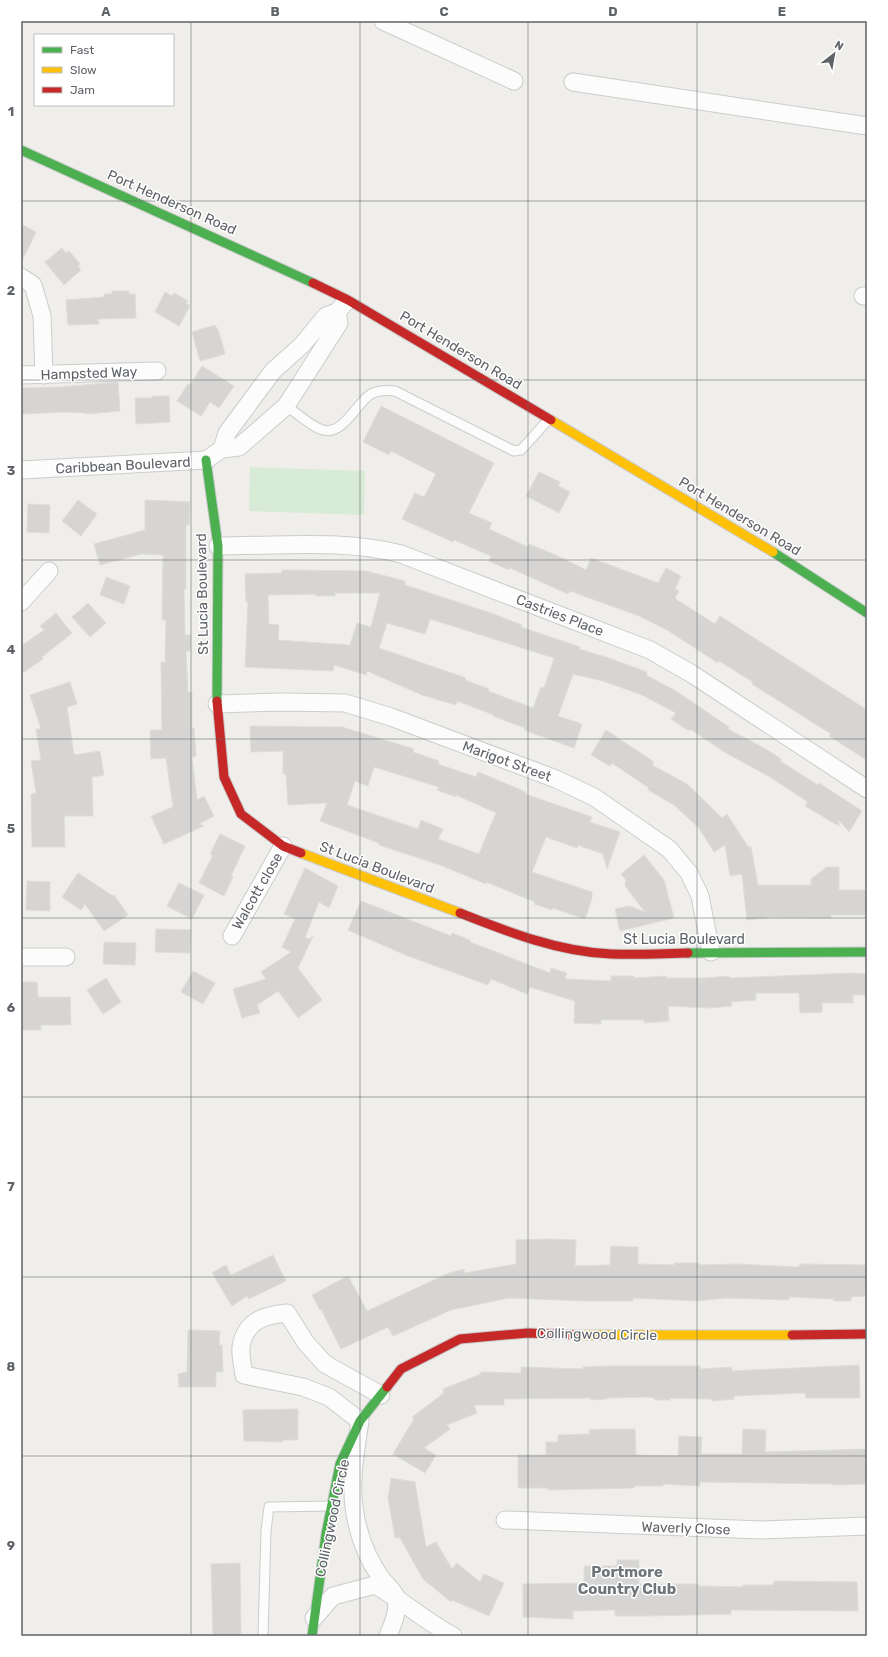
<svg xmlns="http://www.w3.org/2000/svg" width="888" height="1657" font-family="Rubik,sans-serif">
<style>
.green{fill:#d8ebd6}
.building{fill:#d6d5d3;stroke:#deddd9;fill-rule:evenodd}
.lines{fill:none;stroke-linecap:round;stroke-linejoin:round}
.lane-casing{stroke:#cbcccc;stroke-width:11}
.street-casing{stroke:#cbcccc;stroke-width:19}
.fast-casing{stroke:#cacacb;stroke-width:11}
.slow-casing{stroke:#cacacb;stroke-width:11}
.jam-casing{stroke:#cacacb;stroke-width:11}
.lane{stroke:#fdfcfc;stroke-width:9}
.street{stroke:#fdfcfc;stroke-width:17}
.fast{stroke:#4caf50;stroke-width:9}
.slow{stroke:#ffc107;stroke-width:9}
.jam{stroke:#c62828;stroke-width:9}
.grid{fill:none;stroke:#5f6368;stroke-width:1;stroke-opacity:0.55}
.labels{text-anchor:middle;stroke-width:3;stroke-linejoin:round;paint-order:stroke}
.street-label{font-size:14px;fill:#5f6368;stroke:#fff}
.neighbourhood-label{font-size:15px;font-weight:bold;fill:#70757a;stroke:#fff}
.neatline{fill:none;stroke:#5f6368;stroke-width:1.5}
.grid-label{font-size:13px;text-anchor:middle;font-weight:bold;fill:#5f6368}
</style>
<rect width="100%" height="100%" fill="#efeeea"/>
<path class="green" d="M250,467L365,471L364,515L249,511Z"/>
<g class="building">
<path d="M21,224L36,232L21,263Z"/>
<path d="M62,248L66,253L69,251L80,264L78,266L81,270L64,285L45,262Z"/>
<path d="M112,291H129V294H135L136,318L98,319L99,324L68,325L66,300L104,297V294H112Z"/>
<path d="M165,292L172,296L174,293L188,301L186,303L190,306L179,326L155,312Z"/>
<path d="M215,325L219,332L225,354L200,361L192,332Z"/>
<path d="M202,366L234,386L219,408L210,402L201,416L177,401L188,384L190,385Z"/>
<path d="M118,382L120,411L87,414V413L65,412L21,414V388L61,387Z"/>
<path d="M152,396H169L170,422L136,424L135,398H152Z"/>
<path d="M381,406L494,463L469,513L492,523L489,529L528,547L529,544L558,556L586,570L591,558L658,583L666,568L681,576L675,589L679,591L675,598L677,600L715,624L720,616L867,710V760L829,736L831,734L752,684L753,682L719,661L718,663L667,630L639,616L570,591L568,594L510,568L509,570L489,561L491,556L454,540L453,542L402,519L415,493L424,497L436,474L391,451L389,455L363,442Z"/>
<path d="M539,472L560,482L558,486L570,492L559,513L526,496Z"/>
<path d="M78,500L97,514L81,536L62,521Z"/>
<path d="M145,500L190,502L189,525H186V589H184L185,635H191L190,651H186L188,692H192V728H194L196,756L192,757L197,800L204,796L214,816L199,824L204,826L164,844L151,816L173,807L166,758L151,759L150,730H162L161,662H165L166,620H162L163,555L141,554L100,565L94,544L145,530Z"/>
<path d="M28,504L50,505L49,533L27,532Z"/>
<path d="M282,570L366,571L405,581V585L491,613L522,625L521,627L580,647L579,649L609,658L647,672L646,675L676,691L729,727L728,729L766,749L781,759L780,761L818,785L819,783L862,811L849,832L839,820V826L805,806L808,802L770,777L726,753L690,729L689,731L671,719L676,713L642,695L603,681L573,674L558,716L582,724L574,748L524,730L525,728L493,716L494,715L457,701L456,705L422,695L367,671L366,675L334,665L333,671L245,667L248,602H246L245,574L282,573ZM335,593H380L371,627L357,623L350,645L278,640L279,625L269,624L268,595L316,594V596H335ZM430,619L554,658L544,688L541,687L533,708L488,691L489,689L465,680L466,678L379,648L387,623L425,634Z"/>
<path d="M106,577L130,586L124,604L100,595Z"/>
<path d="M88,603L106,623L90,637L72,617Z"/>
<path d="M56,613L72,633L42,657L43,659L21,674V646L44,630L40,626Z"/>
<path d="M70,682L77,704L67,707L74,755L100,751L104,775L92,777L93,816H64L65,847H32L31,794L36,793L31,761L41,760L36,729H41L30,695Z"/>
<path d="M250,726L342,727L414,749L413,752L439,761L438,764L476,777L478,772L526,792L525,794L592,817L590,822L620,832L607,869L603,854L578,845L577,848L546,837L532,872L592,892V898L585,919L553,908L552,910L534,904L535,902L486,882V884L440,865L379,845V843L320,821L327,803L288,805L286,774H283V751L251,752ZM374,767L439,787L437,790L456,797V795L496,813L479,854L438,839L443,829L421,820L418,829L347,805L355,781L368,786Z"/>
<path d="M606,730L654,762L652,765L687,784L722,818L727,814L748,847H751L758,885H811V879L827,867H839V890H867V915H831V918L767,917L768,918L747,920L742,874L730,876L725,845L714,852L699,828L674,805L648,790L649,788L612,763L610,766L591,755Z"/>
<path d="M220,834L245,846L231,876L233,877L224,896L199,883L213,855L210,854Z"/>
<path d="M644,855L664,880L674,918L620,931L615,909L629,906L645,912L625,886L626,880L621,874Z"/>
<path d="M305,868L338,886L329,908L319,902L305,937L309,939L313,936L298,968L322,1000L298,1018L278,991L257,1005L260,1013L242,1018L233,989L266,979L261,972L291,952L282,947L295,919L284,914Z"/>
<path d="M78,873L113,896L114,895L128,915L104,931L85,904L81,910L62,897Z"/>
<path d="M27,881L50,882V911L26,910Z"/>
<path d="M179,883L204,895L192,919L167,906Z"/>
<path d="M361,901L451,936L452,933L470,940V942L550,973L551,968L567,973L565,979L611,981V976H634V978L666,976V978H707L729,976V978L852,973L867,974V995H853V1003H822V1012L800,1013L799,993H756V1000L731,1002L732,1006L710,1008L668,1006L669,1021L644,1023V1020H601V1024L574,1023L575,1001L530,987L527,994L491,979L488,985L408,956L348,930Z"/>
<path d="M156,929L191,930L190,953L155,952Z"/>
<path d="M104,942L136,943L135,965L103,964Z"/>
<path d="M193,971L215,983L203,1004L181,992Z"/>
<path d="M106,978L121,1002L103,1014L87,990Z"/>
<path d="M21,982H37L38,997H70L71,1025H41V1030H21Z"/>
<path d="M549,1239L576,1240L575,1266L610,1265L611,1246L638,1247V1264L674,1265V1263H699V1265L736,1264L799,1267L800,1264L867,1265V1296L851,1297V1301H834V1299L789,1297V1300L727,1298L698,1301L633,1298V1301H584L509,1298L451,1310L393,1336L388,1327L341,1349L321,1309L320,1310L312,1295L348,1276L367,1311L449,1273L464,1269V1273L516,1264V1240Z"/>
<path d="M273,1255L286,1281L249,1299L247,1296L232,1306L212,1273L226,1265L231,1275Z"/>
<path d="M188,1330L220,1331L219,1345H222L223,1372H216V1387H179L178,1374L187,1372Z"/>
<path d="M859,1365L860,1398H806L805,1393L734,1396V1399L712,1401L711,1399L670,1398V1400H655V1398L647,1397L607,1398V1399L591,1400V1398L504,1399V1405H474L477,1413L447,1425L450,1429L424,1448L436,1455L425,1473L393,1454L414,1419L412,1417L444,1393L443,1389L481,1374V1372L521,1373V1367L583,1369V1367L605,1366H700V1369L732,1367V1371Z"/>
<path d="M298,1409V1440H283V1442L244,1441L243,1410Z"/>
<path d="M607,1429H635L636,1455L678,1456L679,1436L702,1437L701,1454H742L743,1429L766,1430L765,1452L867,1449V1484L833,1485V1484L700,1482V1486L663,1484V1486H634V1488L548,1490V1488H518V1455H546V1442H558V1435L589,1434V1430Z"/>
<path d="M391,1478L415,1482L426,1547L436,1542L452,1569L457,1563L480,1582L484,1574L504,1583L489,1616L452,1600L451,1602L423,1579L400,1538H395L388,1498Z"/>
<path d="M617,1560H639V1584H699V1586L743,1587V1585H774V1581L857,1582L858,1611L731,1610V1614L647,1616H615V1610L573,1611V1619L523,1617V1584L584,1583V1566H617Z"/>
<path d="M240,1563L241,1636H213L211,1564Z"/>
</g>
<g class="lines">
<defs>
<g id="lane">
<path d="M286,406C297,413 308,424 320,429C342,439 356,403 371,394C379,390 386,390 395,391L514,451L521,450L549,419"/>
<path d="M263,1636L266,1531L269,1507L332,1506"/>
</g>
<g id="street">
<path d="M383,21L514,81"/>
<path d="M573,82L867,126"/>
<path d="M21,277L33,285L42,316L44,375"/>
<path d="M863,296H867"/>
<path d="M21,375L157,371"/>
<path d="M222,449L227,433L273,371L302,345L326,316L337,312L345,303"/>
<path d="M21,470L206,460L222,449L239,447L286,406L339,323L337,312"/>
<path d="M218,546C277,546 343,539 401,554L650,650L692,674L867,789"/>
<path d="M21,602L49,571"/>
<path d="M217,704L281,702L345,703L391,717L556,779L594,797L669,849L689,873L700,896L711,952"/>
<path d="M232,936L283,846"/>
<path d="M21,957H66"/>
<path d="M381,1395L325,1364L306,1343L287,1313C264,1315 245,1321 241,1347C240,1355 243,1367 244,1375L303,1387L329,1397L360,1421C355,1454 349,1486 356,1519C360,1539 369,1561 381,1578C385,1584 394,1591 396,1597C399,1610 393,1624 388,1636"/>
<path d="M505,1520L761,1530L867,1526"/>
<path d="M314,1618L333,1596L375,1585C402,1600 425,1621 453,1636"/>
</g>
<g id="fast">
<path d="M21,150L313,283"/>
<path d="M206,460L218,546L217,701"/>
<path d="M773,552L867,613"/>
<path d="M688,953L867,952"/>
<path d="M312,1636L326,1534L340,1464L360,1421L387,1387"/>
</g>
<g id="slow">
<path d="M551,420L773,552"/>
<path d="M301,853L460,913"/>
<path d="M575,1335H792"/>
</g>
<g id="jam">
<path d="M313,283L348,300L551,420"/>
<path d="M217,701L224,777L241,814L283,846L301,853"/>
<path d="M460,913C508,932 559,952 611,954C636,955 662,954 688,953"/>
<path d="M792,1335L867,1334"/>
<path d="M387,1387L401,1369L460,1339L528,1333L575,1335"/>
</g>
</defs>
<use href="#lane" class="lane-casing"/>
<use href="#street" class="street-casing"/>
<use href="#fast" class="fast-casing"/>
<use href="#slow" class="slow-casing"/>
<use href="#jam" class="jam-casing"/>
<use href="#lane" class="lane"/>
<use href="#street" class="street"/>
<use href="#fast" class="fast"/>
<use href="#slow" class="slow"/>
<use href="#jam" class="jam"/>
</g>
<path class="grid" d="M191,21V1636M360,21V1636M528,21V1636M697,21V1636M21,201H867M21,380H867M21,560H867M21,739H867M21,918H867M21,1097H867M21,1277H867M21,1456H867"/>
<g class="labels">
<g class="street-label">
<text transform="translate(172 202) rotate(24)" y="5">Port Henderson Road</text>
<text transform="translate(461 350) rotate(31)" y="5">Port Henderson Road</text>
<text transform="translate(89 373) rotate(-2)" y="5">Hampsted Way</text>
<text transform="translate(123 465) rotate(-3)" y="5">Caribbean Boulevard</text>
<text transform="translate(740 516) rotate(31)" y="5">Port Henderson Road</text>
<text transform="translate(202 594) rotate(-91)" y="5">St Lucia Boulevard</text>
<text transform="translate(560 615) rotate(21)" y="5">Castries Place</text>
<text transform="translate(507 761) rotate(20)" y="5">Marigot Street</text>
<text transform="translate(377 867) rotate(21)" y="5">St Lucia Boulevard</text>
<text transform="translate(257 891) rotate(-60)" y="5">Walcott close</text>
<text x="684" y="944">St Lucia Boulevard</text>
<text transform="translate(597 1334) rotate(1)" y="5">Collingwood Circle</text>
<text transform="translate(332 1518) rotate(-78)" y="5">Collingwood Circle</text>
<text transform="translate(686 1528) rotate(2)" y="5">Waverly Close</text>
</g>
<g class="neighbourhood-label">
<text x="627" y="1577">Portmore<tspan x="627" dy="17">Country Club</tspan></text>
</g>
</g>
<rect width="888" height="1657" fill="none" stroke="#ffffff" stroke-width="44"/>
<rect x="34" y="34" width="140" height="72" fill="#ffffff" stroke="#bfc1c3"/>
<rect x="42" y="47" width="20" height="6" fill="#4caf50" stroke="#bfc1c3"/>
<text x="70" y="54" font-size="12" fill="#5f6368">Fast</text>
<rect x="42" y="67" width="20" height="6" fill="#ffc107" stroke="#bfc1c3"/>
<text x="70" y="74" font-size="12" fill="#5f6368">Slow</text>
<rect x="42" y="87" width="20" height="6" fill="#c62828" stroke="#bfc1c3"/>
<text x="70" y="94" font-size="12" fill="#5f6368">Jam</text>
<g transform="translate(834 54) rotate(31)" stroke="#ffffff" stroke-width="3" paint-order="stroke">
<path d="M0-3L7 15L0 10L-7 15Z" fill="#5f6368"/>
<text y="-6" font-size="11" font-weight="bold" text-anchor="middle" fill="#5f6368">N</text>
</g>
<rect x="22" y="22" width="844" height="1613" class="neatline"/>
<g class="grid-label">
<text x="106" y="16">A</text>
<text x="275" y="16">B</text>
<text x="444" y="16">C</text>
<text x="613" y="16">D</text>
<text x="782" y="16">E</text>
<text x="11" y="116">1</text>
<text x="11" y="295">2</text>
<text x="11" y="475">3</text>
<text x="11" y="654">4</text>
<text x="11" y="833">5</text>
<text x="11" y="1012">6</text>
<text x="11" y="1191">7</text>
<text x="11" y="1371">8</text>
<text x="11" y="1550">9</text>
</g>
</svg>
